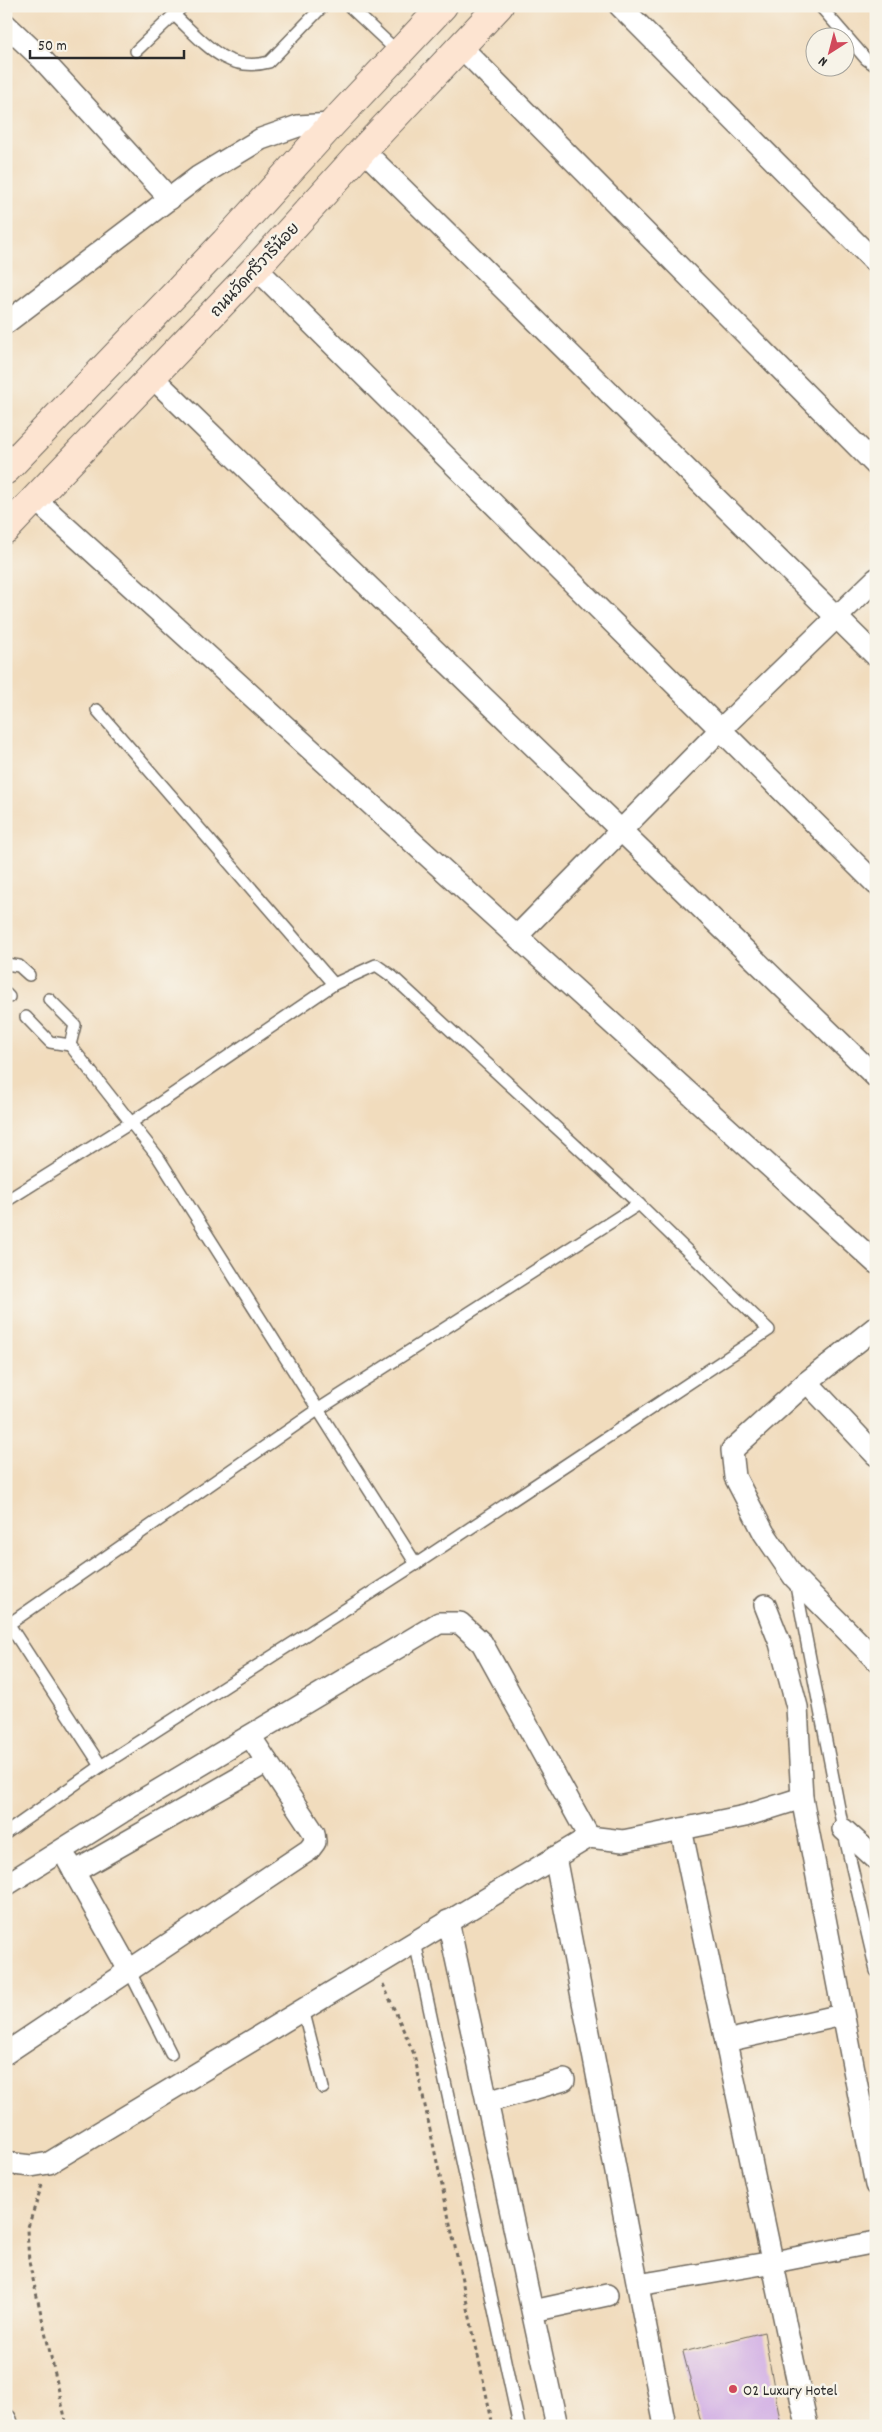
<svg xmlns="http://www.w3.org/2000/svg" width="882" height="2432" font-family="Dekko,'Playpen Sans Thai',sans-serif">
<style>
.building{fill:#d3b1e5}
.lines{fill:none;stroke-linecap:round;stroke-linejoin:round}
.lane-casing{stroke:#70695e;stroke-width:14}
.street-casing{stroke:#70695e;stroke-width:24}
.secondary-casing{stroke:#70695e;stroke-width:30}
.path{stroke:#70695e;stroke-width:3;stroke-dasharray:4 4;stroke-linecap:butt}
.lane{stroke:#fff;stroke-width:11}
.street{stroke:#fff;stroke-width:21}
.secondary{stroke:#fde4d1;stroke-width:28}
.poi-dot{fill:#d1495b;stroke:#f7f3e8;stroke-width:2}
.labels{text-anchor:middle;stroke-width:5;stroke-linejoin:round;paint-order:stroke}
.street-label{font-size:16px;fill:#2b2b2b;stroke:#f7f3e8}
.poi-label{font-size:16px;fill:#2b2b2b;stroke:#f7f3e8;text-anchor:start}
</style>
<rect width="100%" height="100%" fill="#f7f3e8"/>
<filter id="ink" filterUnits="userSpaceOnUse"><feTurbulence type="fractalNoise" baseFrequency=".02" numOctaves="2"/><feDisplacementMap in="SourceGraphic" scale="10" xChannelSelector="R" yChannelSelector="G"/><feConvolveMatrix kernelMatrix="1 2 1 2 8 2 1 2 1" color-interpolation-filters="sRGB"/></filter>
<filter id="wash" filterUnits="userSpaceOnUse"><feTurbulence type="fractalNoise" baseFrequency=".0096" numOctaves="4" result="noise"/><feDisplacementMap in="SourceGraphic" scale="20" xChannelSelector="R" yChannelSelector="G"/><feGaussianBlur stdDeviation="1.12" result="paint"/><feColorMatrix in="noise" values="0 0 0 0 0 0 0 0 0 0 0 0 0 0 0 0 0 1.4 0 .05"/><feComposite in="paint" operator="in"/></filter>
<g filter="url(#wash)">
<rect width="100%" height="100%" fill="#f1dcbd"/>
<g id="blocks">
<path class="building" d="M764,2332L781,2426H702L683,2352Z"/>
</g>
</g>
<g filter="url(#ink)">
<use href="#blocks" fill-opacity="0" stroke="#70695e" stroke-width="1"/>
<g class="lines">
<defs>
<g id="lane">
<path d="M349,6L399,53"/>
<path d="M820,6L866,59L876,66"/>
<path d="M174,15C203,41 226,74 269,62L323,6"/>
<path d="M136,51L183,6"/>
<path d="M97,710L334,984"/>
<path d="M6,964L19,966L29,975"/>
<path d="M6,994L9,997"/>
<path d="M26,1017L50,1042L70,1045L75,1025L49,999"/>
<path d="M70,1045L158,1157L416,1564"/>
<path d="M6,1201L132,1122L334,984L376,965L393,977L639,1204L769,1330L416,1564L101,1766L6,1620"/>
<path d="M795,1581L843,1829L876,1971"/>
<path d="M9,1624L319,1409L639,1204"/>
<path d="M6,1833L101,1766"/>
<path d="M415,1942L519,2426"/>
<path d="M130,1972L171,2054"/>
<path d="M303,2009L323,2088"/>
</g>
<g id="street">
<path d="M620,6L876,263"/>
<path d="M6,25L41,58L170,199"/>
<path d="M461,47L876,465"/>
<path d="M363,150L876,656"/>
<path d="M256,268L876,884"/>
<path d="M6,323L198,177L261,139L298,126L332,124"/>
<path d="M152,377L876,1077"/>
<path d="M35,499L876,1263"/>
<path d="M517,936L720,730L876,579"/>
<path d="M876,1327L807,1382L732,1450L735,1477L764,1533L794,1577L876,1660"/>
<path d="M807,1382L876,1455"/>
<path d="M765,1605L780,1643L797,1707L802,1798L876,2185"/>
<path d="M681,1829L807,2426"/>
<path d="M843,1829L876,1859"/>
<path d="M555,1857L665,2426"/>
<path d="M68,1861L130,1972"/>
<path d="M74,1872L267,1762"/>
<path d="M6,1885L122,1812L439,1623H460L482,1643L589,1837"/>
<path d="M448,1921L557,2426"/>
<path d="M726,2041L842,2015"/>
<path d="M6,2053L309,1850L315,1842L314,1833L250,1736"/>
<path d="M487,2102L564,2080"/>
<path d="M6,2163L31,2166L49,2163L589,1837L623,1841L745,1816L802,1798"/>
<path d="M638,2285L774,2262L876,2242"/>
<path d="M533,2311L607,2295"/>
<path d="M6,2420L8,2426"/>
</g>
<g id="secondary">
<path d="M6,470L225,242L332,124L443,6"/>
<path d="M6,529L256,268L363,150L499,6"/>
</g>
</defs>
<use href="#lane" class="lane-casing"/>
<use href="#street" class="street-casing"/>
<use href="#secondary" class="secondary-casing"/>
<g class="path">
<path d="M383,1984L414,2054L493,2426"/>
<path d="M42,2185L27,2230L29,2262L67,2426"/>
</g>
<use href="#lane" class="lane"/>
<use href="#street" class="street"/>
<use href="#secondary" class="secondary"/>
</g>
</g>
<circle class="poi-dot" cx="733" cy="2389" r="5"/>
<g class="labels">
<g class="street-label">
<text transform="translate(254 269) rotate(-47)" y="6">ถนนวัดศรีวารีน้อย</text>
</g>
<g class="poi-label">
<text x="743" y="2395">O2 Luxury Hotel</text>
</g>
</g>
<rect width="882" height="2432" fill="none" stroke="#f7f3e8" stroke-width="25"/>
<g transform="translate(830 52) rotate(216)"><circle r="24" fill="#f7f3e8" stroke="#a5a39c"/>
<path d="M0-4L9 19L0 12L-9 19Z" fill="#d1495b"/>
<text y="-8" font-size="14" font-weight="bold" text-anchor="middle" fill="#2b2b2b">N</text>
</g>
<path d="M30 50v8h154v-8" fill="none" stroke="#2b2b2b" stroke-width="2.5"/>
<text x="38" y="50" font-size="15" fill="#2b2b2b" stroke="#f7f3e8" stroke-width="4" paint-order="stroke">50 m</text>
</svg>
